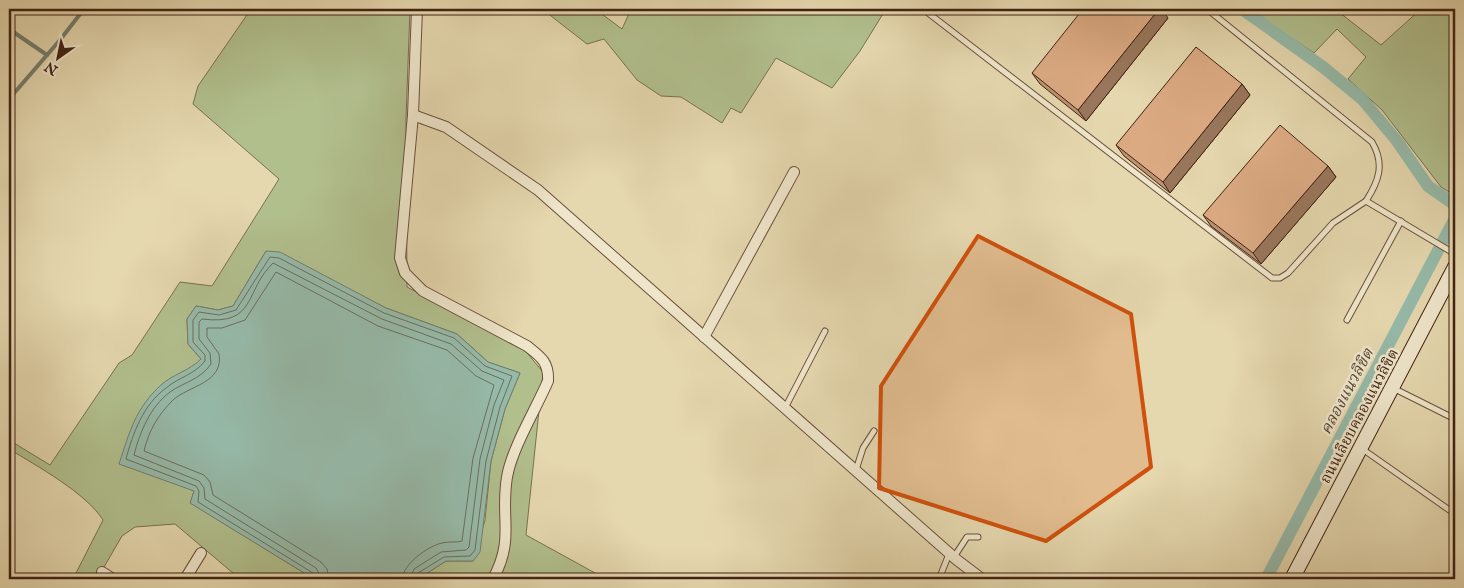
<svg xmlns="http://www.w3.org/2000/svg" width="1464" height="588" font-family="'IM FELL English','Noto Serif Thai',serif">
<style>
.green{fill:#b1bf8d;stroke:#797150}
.water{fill:#96baa9;stroke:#747e6d}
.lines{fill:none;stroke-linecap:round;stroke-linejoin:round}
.shore{stroke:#6c6e5e;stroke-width:1}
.stream{stroke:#747e6d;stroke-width:4}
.canal{stroke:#96baa9;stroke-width:12}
.lane-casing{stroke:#6a503a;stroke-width:7}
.street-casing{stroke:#6a503a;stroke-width:12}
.secondary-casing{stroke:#412314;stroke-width:16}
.lane{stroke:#eee5ca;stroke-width:5}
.street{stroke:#eee5ca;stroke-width:10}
.secondary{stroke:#eee5ca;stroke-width:14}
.wall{fill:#bc9271;stroke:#412314}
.shaded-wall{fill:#99775c;stroke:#412314}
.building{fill:#dbaa83;stroke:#412314}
.marked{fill:#cf510d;fill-opacity:0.2;stroke:#cf510d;stroke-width:4;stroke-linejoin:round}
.labels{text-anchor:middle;stroke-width:5;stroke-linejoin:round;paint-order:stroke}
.street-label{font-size:15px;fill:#412314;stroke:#eee5ca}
.water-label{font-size:16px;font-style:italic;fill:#564939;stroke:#eee5ca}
</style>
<rect width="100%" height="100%" fill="#e5d7ae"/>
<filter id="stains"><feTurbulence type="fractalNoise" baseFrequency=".004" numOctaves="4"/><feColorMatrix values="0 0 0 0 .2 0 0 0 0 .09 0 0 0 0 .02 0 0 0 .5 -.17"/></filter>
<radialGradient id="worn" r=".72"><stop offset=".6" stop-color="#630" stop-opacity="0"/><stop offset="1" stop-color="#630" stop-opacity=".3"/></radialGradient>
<g class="green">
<path d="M251,9H410L406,118L407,287L523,348L543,372L526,535L606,579H418L446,561H473L485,520L491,461L505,409L520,373L488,362L457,334L386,308L266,251L233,306L218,310L196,306L187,319L188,344L201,359L191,369L162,384L177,483L194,491L191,503L314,579H240L175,524L135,527L122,536L97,579H73L103,520C86,493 37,466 9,449V440L50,465L119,363L132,355L180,282L212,286L279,179L193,104L198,86Z"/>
<path d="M542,9H595L622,29L631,9H886L860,51L832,88L776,58L741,113L731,108L722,123L681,97L661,96L637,80L604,39L587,44Z"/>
<path d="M1256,9H1335L1381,45L1421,9H1455L1454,195L1441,187L1382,110L1348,79L1366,57L1337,29L1314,53L1253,12Z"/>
</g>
<path class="water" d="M266,251L280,252L386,308L457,334L488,362L520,373L505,409L491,461L480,552L473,561H446L418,579H314L190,503L194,491L119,464C130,431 135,409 161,385C173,374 189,371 201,359L188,344L187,319L196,306L218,310L233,306Z"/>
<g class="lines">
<g class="shore">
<path d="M315,579L313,573L198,502L199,491L196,486L126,459C133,433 143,405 166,388C179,377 194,375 205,361V355L193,342V320L199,312L219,315L236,310L270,257L279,258L384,313L454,338L485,366L512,376L500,407L486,461L475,550L470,556L444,557L418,573L416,579"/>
<path d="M322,579L316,568L205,499L204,488L199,481L134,455C140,432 150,407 170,392C184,382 200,380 211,364L210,353L199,339V322L202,319C257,326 244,291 273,263L382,319L451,344L482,371L504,380L494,405L480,459L469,547L466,550L441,552L414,569L410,579"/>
<path d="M329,579L327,569L321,562L213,495L210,482L204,475L144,451C149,430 158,415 173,400C188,386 224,383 219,354L207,337V328H222L245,320L276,272L378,326L447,350L476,376L494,385L473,458L462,541C456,543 449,541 442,543C428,546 403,564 402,579"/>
</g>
<g class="stream">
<path d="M9,29L47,55"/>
<path d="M9,99L60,40L84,9"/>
</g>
<g class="canal">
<path d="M1242,9L1323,67L1362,99L1397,141L1428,186L1455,205"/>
<path d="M1266,579L1455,218"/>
</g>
<defs>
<g id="lane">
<path d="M923,9L1272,278H1280L1288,273L1333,223L1366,201L1455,254"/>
<path d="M1207,9L1372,142C1385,164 1379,181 1366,201"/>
<path d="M1347,320L1401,221"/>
<path d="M1393,388L1455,419"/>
<path d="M785,408L825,331"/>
<path d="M1361,448L1455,514"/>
<path d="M856,470L863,448L874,431"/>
<path d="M954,557L967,537H978"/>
<path d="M939,579L949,554"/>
</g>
<g id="street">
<path d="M417,9L413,115L400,258L405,273L423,291L527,346C541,357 549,362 548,381C536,409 512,448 507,477C500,519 515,538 493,579"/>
<path d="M413,115L446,127L538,190L957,560L982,579"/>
<path d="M704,337L794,172"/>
<path d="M102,572L113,579"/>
<path d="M185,579L201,553"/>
</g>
<path id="secondary" d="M1292,579L1455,267"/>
</defs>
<use href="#lane" class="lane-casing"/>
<use href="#street" class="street-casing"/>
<use href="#secondary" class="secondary-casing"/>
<use href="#lane" class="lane"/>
<use href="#street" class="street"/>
<use href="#secondary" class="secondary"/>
</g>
<g class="wall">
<path d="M1168,18L1086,121L1040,84L1032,73Z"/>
<path d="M1242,84L1250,95L1170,193L1124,156L1116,145Z"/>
<path d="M1328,166L1336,177L1261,264L1211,226L1203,215Z"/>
</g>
<g class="shaded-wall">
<path d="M1159,9H1162L1168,18L1086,121L1078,110Z"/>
<path d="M1242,84L1250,95L1170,193L1163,182Z"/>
<path d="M1328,166L1336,177L1261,264L1253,253Z"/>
</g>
<g class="building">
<path d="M1083,9H1159L1078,110L1032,73Z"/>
<path d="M1196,47L1242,84L1163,182L1116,145Z"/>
<path d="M1280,125L1328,166L1253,253L1203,215Z"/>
</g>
<path class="marked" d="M978,236L1131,314L1151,467L1046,541L879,488L881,386Z"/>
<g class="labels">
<g class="street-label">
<text transform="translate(1359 416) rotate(-62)" y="5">ถนนเลียบคลองแนวลิขิต</text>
</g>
<g class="water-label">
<text transform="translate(1346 391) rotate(-62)" y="6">คลองแนวลิขิต</text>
</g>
</g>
<rect width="1464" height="588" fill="none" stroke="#e5d7ae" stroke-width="30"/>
<rect x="10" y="10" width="1444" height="568" fill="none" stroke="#412314" stroke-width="2.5"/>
<rect x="15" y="15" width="1434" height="558" fill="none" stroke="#412314"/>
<g transform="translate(58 58) rotate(213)" stroke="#eee5ca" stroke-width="4" paint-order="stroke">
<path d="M0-4L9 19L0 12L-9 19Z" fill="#412314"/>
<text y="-8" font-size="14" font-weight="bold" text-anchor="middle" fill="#412314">N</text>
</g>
<rect width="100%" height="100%" filter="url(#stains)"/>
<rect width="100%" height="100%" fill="url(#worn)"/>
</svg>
